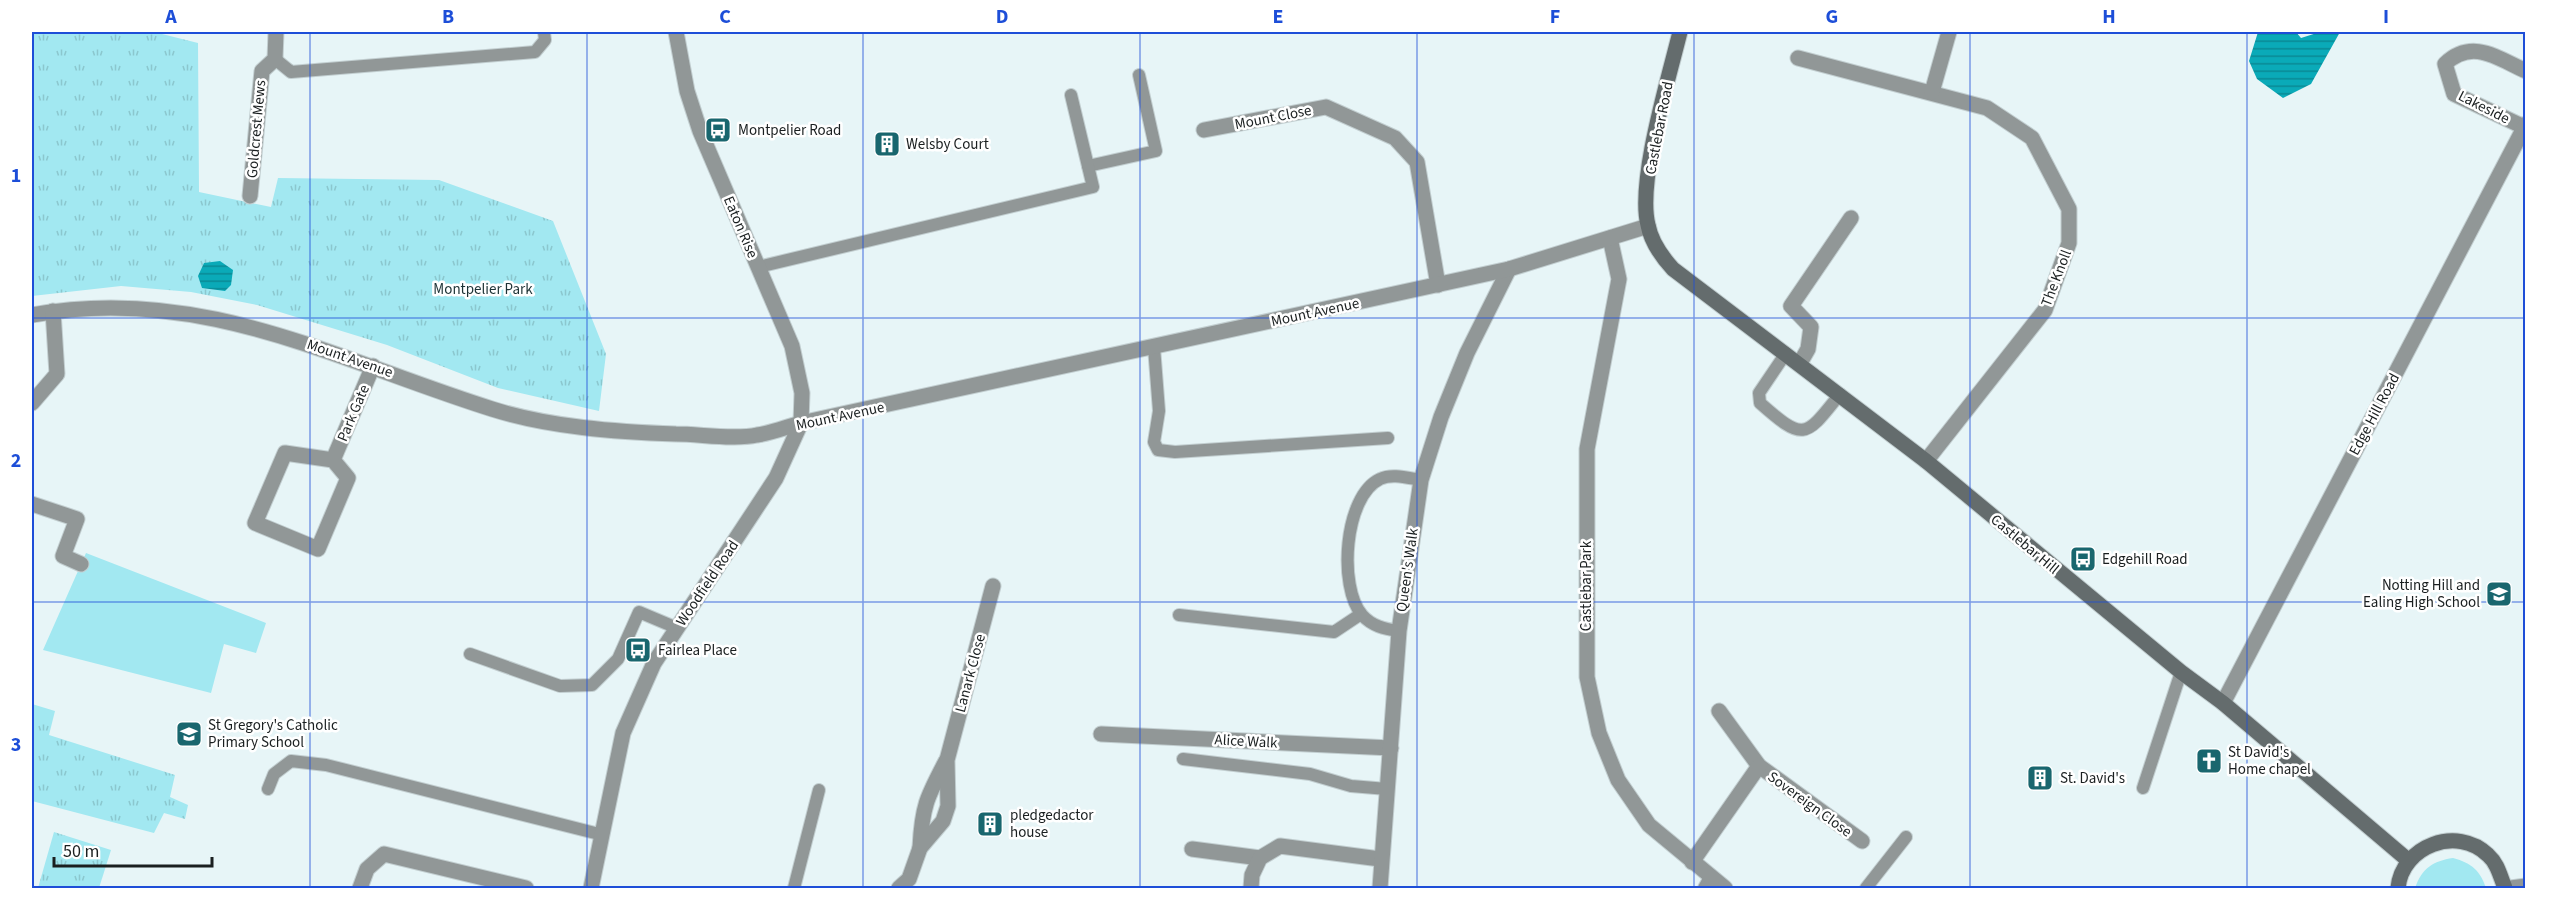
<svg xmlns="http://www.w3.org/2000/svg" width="2557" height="920" font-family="'Source Sans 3',sans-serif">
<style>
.grass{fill:#a2e8f1}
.park{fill:url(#park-tufts)}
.water{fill:url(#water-rules)}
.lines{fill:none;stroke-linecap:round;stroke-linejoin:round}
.service-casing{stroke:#c2ced0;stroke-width:14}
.minor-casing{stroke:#c2ced0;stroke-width:17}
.tertiary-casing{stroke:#c2ced0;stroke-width:17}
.secondary-casing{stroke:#c2ced0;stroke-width:17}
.service{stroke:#919797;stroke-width:12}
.minor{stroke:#919797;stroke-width:15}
.tertiary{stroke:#919797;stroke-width:15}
.secondary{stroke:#646c6d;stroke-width:15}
.grid{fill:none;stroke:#1d4ed8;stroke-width:1.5;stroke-opacity:0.55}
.labels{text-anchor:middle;stroke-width:5;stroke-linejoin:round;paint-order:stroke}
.street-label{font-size:15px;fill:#1a1f20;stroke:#fff}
.poi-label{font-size:15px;fill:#1a1f20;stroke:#fff;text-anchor:start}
.park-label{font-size:15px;fill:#1c3235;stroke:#fff}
.neatline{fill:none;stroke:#1d4ed8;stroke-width:2}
.grid-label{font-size:20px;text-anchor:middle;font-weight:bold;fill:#1d4ed8}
</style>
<defs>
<pattern id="park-tufts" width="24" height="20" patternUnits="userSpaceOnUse" patternTransform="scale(1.5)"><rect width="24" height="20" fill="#a2e8f1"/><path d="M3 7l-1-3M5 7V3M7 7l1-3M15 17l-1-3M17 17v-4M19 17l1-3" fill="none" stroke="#8bc7ce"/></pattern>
<pattern id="water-rules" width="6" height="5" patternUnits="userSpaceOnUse" patternTransform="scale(1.5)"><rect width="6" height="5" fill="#0aaab8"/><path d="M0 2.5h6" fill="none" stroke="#0a8a95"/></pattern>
</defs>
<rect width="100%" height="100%" fill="#e7f5f7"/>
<g class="grass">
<path d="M86,553L266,623L256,653L224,644L211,693L43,650Z"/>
<path d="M2453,858C2472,863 2480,871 2486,888H2415C2422,868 2433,861 2453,858Z"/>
</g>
<g class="park">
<path d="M32,32H154L198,43L199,192L271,207L278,178L439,180L553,221L606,354L599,411L498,388L387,345L257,305L191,292L121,286L32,296Z"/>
<path d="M32,704L55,711L49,735L175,775L170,797L188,805L185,819L164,813L154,833L32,801Z"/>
<path d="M54,832L111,850L99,888H38Z"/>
</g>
<g class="water">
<path d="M2258,32H2296L2301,38L2320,32H2340L2311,84L2283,98L2257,79L2249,61Z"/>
<path d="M220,261L233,270L231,285L225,291L202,288L198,276L204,263Z"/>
</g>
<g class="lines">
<defs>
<g id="service">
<path d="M275,59L291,72L535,52L545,40L544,32"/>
<path d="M1088,166L1156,151L1139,75"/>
<path d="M758,267L1093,187L1071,95"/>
<path d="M1154,347L1159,411L1154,442L1158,450L1175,452L1388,438"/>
<path d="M1786,353L1759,393L1760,403C1804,442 1805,438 1840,394"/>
<path d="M1179,615L1334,632L1361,614"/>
<path d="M1399,631C1384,629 1372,626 1362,615C1338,587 1344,496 1380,479C1392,473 1408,478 1421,480"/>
<path d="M470,654L560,686L592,685L618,659L639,612L677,628"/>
<path d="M1183,759L1310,774L1351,786L1387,789"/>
<path d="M2143,788L2181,672"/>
<path d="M268,789L274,774L291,761L326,765L603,835"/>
<path d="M794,888L819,790"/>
<path d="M1704,888L1710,877"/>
<path d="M1866,888L1906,837"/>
</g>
<g id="minor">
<path d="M1798,58L1987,108L2032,138L2069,209V243L2045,310L1926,461"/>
<path d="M1932,92L1949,32"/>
<path d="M2524,127L2454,94L2445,64C2472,38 2497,58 2526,71"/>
<path d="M1204,130L1326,107L1395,138L1417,162L1438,285"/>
<path d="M250,196L262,71L275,59L276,32"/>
<path d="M1610,238L1619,279L1587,449V677L1599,733L1618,780L1649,825L1725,888"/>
<path d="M32,315C201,284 336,360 492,409C549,427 616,432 676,434C700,434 734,440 757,435C772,433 786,427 801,423"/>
<path d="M1800,363L1808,349L1811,327L1791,306L1851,218"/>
<path d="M32,403L57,374L53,311"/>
<path d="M333,460L348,478L318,549L255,523L285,453L333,460L373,366"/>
<path d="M32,504L77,519L63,556L81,564"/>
<path d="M2223,703L2526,124"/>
<path d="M1719,711L1759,766L1862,841"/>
<path d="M1101,734L1391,748"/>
<path d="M920,848C922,806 927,797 946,761"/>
<path d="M1192,849L1260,858"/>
<path d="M1692,862L1759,766"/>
<path d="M360,888L367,869L384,854L526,888"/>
<path d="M899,888L909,879L920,848L943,821L948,806L947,760L993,586"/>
<path d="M1251,888L1252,875L1260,858L1280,846L1380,859"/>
<path d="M1380,888L1399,631L1421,480L1441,417L1467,353L1509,269"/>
</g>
<g id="tertiary">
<path d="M801,423L1509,269L1648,226"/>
<path d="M591,888L623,733L654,663L776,478L801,423L802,393L792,346L700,131L687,91L676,32"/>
<path d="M2511,888L2526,886"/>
</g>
<g id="secondary">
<path d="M1680,32C1669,77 1637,182 1648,225C1651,241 1662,257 1673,269L1926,461L2181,672L2223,703L2409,861"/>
<path d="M2398,888C2402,846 2457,825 2488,855C2498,864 2500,876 2505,888"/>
</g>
</defs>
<use href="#service" class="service-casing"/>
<use href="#minor" class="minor-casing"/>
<use href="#tertiary" class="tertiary-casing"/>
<use href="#secondary" class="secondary-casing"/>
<use href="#service" class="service"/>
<use href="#minor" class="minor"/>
<use href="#tertiary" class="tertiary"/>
<use href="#secondary" class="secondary"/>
</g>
<path class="grid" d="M310,32V888M587,32V888M863,32V888M1140,32V888M1417,32V888M1694,32V888M1970,32V888M2247,32V888M32,318H2526M32,602H2526"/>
<defs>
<symbol id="bus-square" viewBox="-11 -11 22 22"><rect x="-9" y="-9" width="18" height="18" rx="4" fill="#19666e" stroke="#fff"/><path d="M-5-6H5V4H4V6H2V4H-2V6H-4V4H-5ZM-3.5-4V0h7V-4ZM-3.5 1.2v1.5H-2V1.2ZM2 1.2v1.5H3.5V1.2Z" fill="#fff"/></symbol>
<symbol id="building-square" viewBox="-11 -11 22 22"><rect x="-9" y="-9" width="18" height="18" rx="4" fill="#19666e" stroke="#fff"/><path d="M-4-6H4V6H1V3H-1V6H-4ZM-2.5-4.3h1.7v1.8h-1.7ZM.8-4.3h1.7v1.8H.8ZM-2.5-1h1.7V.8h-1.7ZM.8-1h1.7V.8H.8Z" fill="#fff"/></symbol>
<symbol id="school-square" viewBox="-11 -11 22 22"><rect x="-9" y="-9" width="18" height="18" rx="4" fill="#19666e" stroke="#fff"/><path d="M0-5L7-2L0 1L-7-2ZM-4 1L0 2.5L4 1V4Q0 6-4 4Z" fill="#fff"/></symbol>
<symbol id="church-square" viewBox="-11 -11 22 22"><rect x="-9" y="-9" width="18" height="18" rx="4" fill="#19666e" stroke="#fff"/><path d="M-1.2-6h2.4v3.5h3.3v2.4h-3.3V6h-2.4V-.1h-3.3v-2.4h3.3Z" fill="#fff"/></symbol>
</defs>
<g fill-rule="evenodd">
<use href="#bus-square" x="703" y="115" width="30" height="30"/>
<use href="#building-square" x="872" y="129" width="30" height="30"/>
<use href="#bus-square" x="2068" y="544" width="30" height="30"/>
<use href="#school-square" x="2484" y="579" width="30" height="30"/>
<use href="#bus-square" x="623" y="635" width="30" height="30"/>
<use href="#school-square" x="174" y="719" width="30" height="30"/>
<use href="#church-square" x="2194" y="746" width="30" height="30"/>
<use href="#building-square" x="2025" y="763" width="30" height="30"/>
<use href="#building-square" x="975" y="809" width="30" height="30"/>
</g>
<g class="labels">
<g class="street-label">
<text transform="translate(2484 107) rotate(27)" y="5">Lakeside</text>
<text transform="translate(1273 117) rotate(-11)" y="5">Mount Close</text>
<text transform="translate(1659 128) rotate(-79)" y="5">Castlebar Road</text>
<text transform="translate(256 129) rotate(-85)" y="5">Goldcrest Mews</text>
<text transform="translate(741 227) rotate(67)" y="5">Eaton Rise</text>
<text transform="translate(2056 278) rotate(-69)" y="5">The Knoll</text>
<text transform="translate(1315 312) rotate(-12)" y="5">Mount Avenue</text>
<text transform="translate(350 358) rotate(19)" y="5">Mount Avenue</text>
<text transform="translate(353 413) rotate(-67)" y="5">Park Gate</text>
<text transform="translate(2374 414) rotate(-62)" y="5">Edge Hill Road</text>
<text transform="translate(840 416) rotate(-12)" y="5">Mount Avenue</text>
<text transform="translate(2025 544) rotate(40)" y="5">Castlebar Hill</text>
<text transform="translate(1407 570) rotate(-82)" y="5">Queen's Walk</text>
<text transform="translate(707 583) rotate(-56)" y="5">Woodfield Road</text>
<text transform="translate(1586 586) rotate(-90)" y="5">Castlebar Park</text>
<text transform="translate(970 673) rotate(-75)" y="5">Lanark Close</text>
<text transform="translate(1246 741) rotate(3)" y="5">Alice Walk</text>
<text transform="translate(1810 804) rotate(36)" y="5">Sovereign Close</text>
</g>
<g class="poi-label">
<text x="738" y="135">Montpelier Road</text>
<text x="906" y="149">Welsby Court</text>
<text x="2102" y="564">Edgehill Road</text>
<text x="2480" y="590" text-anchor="end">Notting Hill and<tspan x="2480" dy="17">Ealing High School</tspan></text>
<text x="658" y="655">Fairlea Place</text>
<text x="208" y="730">St Gregory's Catholic<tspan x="208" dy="17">Primary School</tspan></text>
<text x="2228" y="757">St David's<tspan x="2228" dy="17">Home chapel</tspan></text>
<text x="2060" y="783">St. David's</text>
<text x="1010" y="820">pledgedactor<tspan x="1010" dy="17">house</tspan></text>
</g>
<g class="park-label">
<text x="483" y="294">Montpelier Park</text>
</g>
</g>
<rect width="2557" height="920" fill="none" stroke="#ffffff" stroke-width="66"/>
<path d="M54 857v9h158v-9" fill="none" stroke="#1a1f20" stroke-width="3"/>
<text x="63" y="857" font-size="18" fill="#1a1f20" stroke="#ffffff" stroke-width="4.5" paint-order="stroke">50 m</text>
<rect x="33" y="33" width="2491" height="854" class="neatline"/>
<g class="grid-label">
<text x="171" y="23">A</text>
<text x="448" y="23">B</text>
<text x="725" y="23">C</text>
<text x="1002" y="23">D</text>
<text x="1278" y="23">E</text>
<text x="1555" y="23">F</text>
<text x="1832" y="23">G</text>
<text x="2109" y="23">H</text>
<text x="2386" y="23">I</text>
<text x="16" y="182">1</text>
<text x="16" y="467">2</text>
<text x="16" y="751">3</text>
</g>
</svg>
